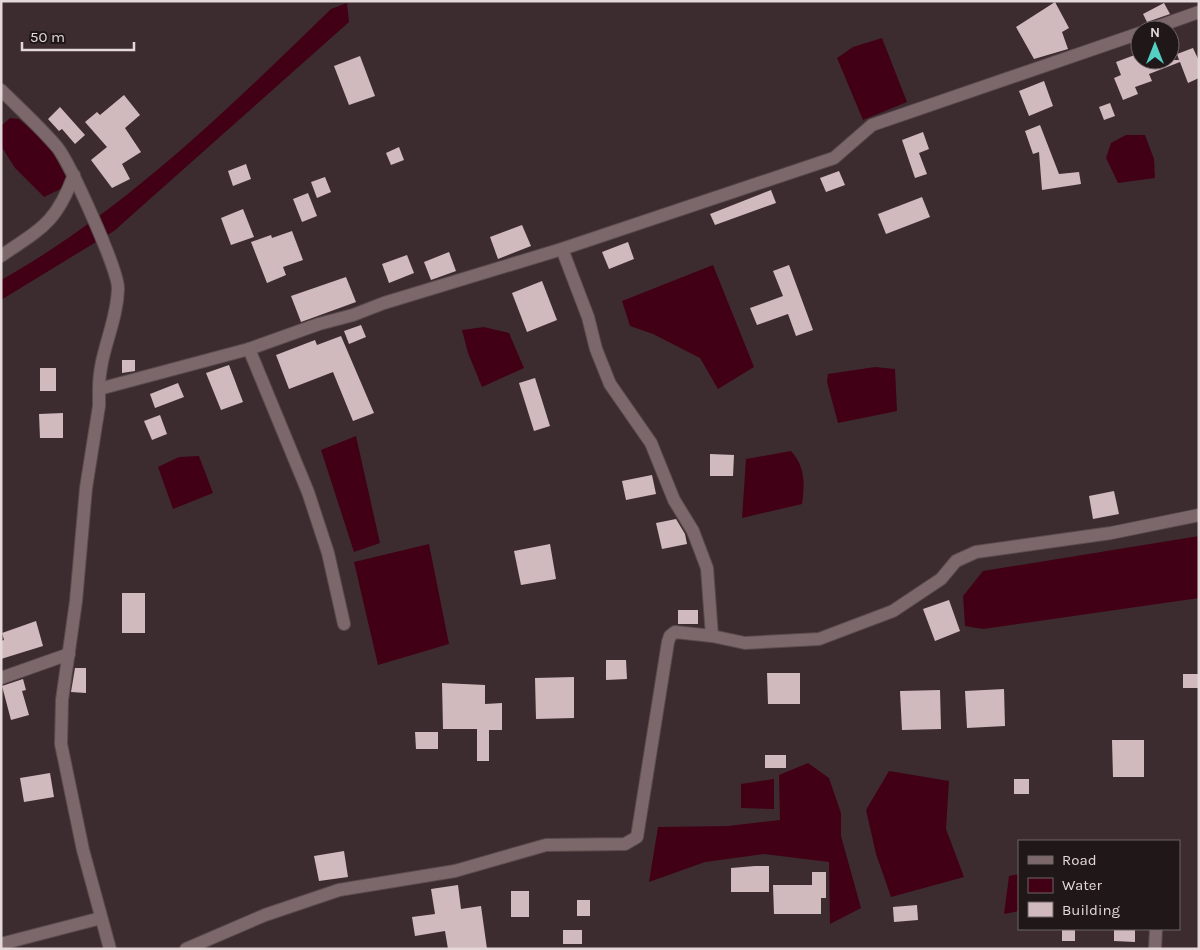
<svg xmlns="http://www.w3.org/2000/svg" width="1200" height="950" font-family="Karla,sans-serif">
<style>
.water{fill:#420017}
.building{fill:#d0babd}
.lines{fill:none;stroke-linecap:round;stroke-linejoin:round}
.minor-casing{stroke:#5a4b4d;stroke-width:14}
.minor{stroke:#7c686b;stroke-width:12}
</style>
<rect width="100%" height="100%" fill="#3d2c2f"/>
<g class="water">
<path d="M347,3L349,22L114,231L1,300V280C126,210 229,108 331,9Z"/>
<path d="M882,38L907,102L863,120L837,58L853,47Z"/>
<path d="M10,118L19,119L64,158L67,186L44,197L15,168L1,146V126Z"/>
<path d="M1126,135H1145L1154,159L1155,178L1118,183L1106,158L1111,143Z"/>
<path d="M713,265L754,367L718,389L700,358L653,334L630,326L622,301Z"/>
<path d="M484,327L509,333L524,368L482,387L468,353L462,330Z"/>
<path d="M875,367L895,369L897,411L838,423L827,382L828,374Z"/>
<path d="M356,436L380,543L354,552L321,450Z"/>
<path d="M791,451C805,466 805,484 802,504L742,518L746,459Z"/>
<path d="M199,456L213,493L173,509L158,467L179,457Z"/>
<path d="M1199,536V598L983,629L965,626L963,596L983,571Z"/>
<path d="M429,544L449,644L378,665L354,562Z"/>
<path d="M808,763L829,778L841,813V836L861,908L830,924L829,862L764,854L705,862L649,882L658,827L728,826L780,820L779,775Z"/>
<path d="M889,771L949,781L946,829L964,877L891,897L876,854L866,810Z"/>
<path d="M774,779V809L741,808V784Z"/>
<path d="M1019,874V911L1004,914L1009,876Z"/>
</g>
<g class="building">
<path d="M1055,2L1069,28L1062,32L1068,49L1034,59L1016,27Z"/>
<path d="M1164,3L1170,14L1147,22L1143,14Z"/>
<path d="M1193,48L1199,61V78L1188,83L1180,62L1149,74L1152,81L1135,87L1138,94L1123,100L1114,78L1121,75L1116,62L1140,53V60H1179L1177,54Z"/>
<path d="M360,56L375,96L349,105L334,66Z"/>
<path d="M1044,81L1053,106L1029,116L1019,91Z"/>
<path d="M124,95L140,115L125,128L141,152L122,164L130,179L112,188L91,160L107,147L85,122L97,112L100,115Z"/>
<path d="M1110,103L1115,116L1104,120L1099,107Z"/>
<path d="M60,107L85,135L75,144L62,129L59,131L48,119Z"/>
<path d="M1040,125L1059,174L1079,172L1081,184L1042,190L1039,152L1033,154L1025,131Z"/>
<path d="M923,132L929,149L919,153L927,174L915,178L902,140Z"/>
<path d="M399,147L404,160L391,165L386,153Z"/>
<path d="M246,164L251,179L233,186L228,171Z"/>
<path d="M839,171L845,185L826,192L820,178Z"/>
<path d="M325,177L331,192L317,198L311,182Z"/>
<path d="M771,190L776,203L715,225L710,214Z"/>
<path d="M308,193L317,216L302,222L293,199Z"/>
<path d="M922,197L930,217L886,234L878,214Z"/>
<path d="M243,209L254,237L231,245L221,218Z"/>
<path d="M522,225L531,246L498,259L490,237Z"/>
<path d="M292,231L303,260L283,267L286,275L267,283L251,242L271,235L272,238Z"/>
<path d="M628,242L634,259L609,269L602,252Z"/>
<path d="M449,252L456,271L431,280L424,262Z"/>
<path d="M407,255L414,273L389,283L382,264Z"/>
<path d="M789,265L813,330L796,336L788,314L757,325L750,308L783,296L773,271Z"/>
<path d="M346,277L356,302L301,322L291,296Z"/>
<path d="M542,281L557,320L527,332L512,293Z"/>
<path d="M361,325L366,337L349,344L344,331Z"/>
<path d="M341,336L374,413L353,421L333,372L289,389L276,355L315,340L317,345Z"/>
<path d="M122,360H135V371L122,373Z"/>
<path d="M229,365L243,402L221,410L206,373Z"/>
<rect x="40" y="368" width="16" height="23"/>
<path d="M535,378L550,426L534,431L519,383Z"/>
<path d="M178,383L184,397L155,408L150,394Z"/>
<path d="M63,413V438H40L39,414Z"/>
<path d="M160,415L167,434L152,440L144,421Z"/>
<path d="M710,454L734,455L733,476H710Z"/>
<path d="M652,475L656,494L626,500L622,481Z"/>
<path d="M1114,491L1119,514L1093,519L1089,496Z"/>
<path d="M676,519L685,534L687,544L662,549L656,523Z"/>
<path d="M550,544L556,579L521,585L514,551Z"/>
<rect x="122" y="593" width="23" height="40"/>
<path d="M949,600L960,631L935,641L923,609Z"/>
<rect x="678" y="610" width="20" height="14"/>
<path d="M36,621L43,646L1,659V641L4,640L2,633Z"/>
<path d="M606,660H626L627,679L606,680Z"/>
<path d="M75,668H86V693L71,692Z"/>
<path d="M767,673H800V704H768Z"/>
<rect x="1183" y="674" width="16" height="14"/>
<path d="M574,677V718L536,719L535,678Z"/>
<path d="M23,679L26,690L22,691L29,715L11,720L2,686Z"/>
<path d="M442,683L485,685V704L502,703V730H489V761H477V729H443Z"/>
<path d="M1004,689L1005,726L967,728L965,691Z"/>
<path d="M940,690L941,729L902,730L900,691Z"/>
<path d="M415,732H438V749H416Z"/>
<path d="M1112,740H1144V777H1113Z"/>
<rect x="765" y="755" width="21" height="13"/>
<path d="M50,773L54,797L24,802L20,778Z"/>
<rect x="1014" y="779" width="15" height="15"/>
<path d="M344,851L348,877L319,881L314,856Z"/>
<path d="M755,866H769V892H731V868Z"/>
<path d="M812,872H826V898H821V914H774L773,885H812Z"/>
<path d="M458,885L461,909L481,906L487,949H448L445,931L415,936L412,917L435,914L431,889Z"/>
<rect x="511" y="891" width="18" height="26"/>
<rect x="577" y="900" width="13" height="16"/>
<path d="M917,905L918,920L894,922L893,907Z"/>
<rect x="1062" y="929" width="13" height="12"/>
<rect x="563" y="930" width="19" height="14"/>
<path d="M1114,930H1135V942L1114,941Z"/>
</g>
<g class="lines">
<defs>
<g id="minor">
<path d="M1148,30L1199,12"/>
<path d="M1,90C20,109 40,127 57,147C70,163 119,271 118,289C117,324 99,352 99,389"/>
<path d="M562,249L588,317L596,349L610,384L651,443L674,500L693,531L707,568L712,636"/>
<path d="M1,256C42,228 56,223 74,175"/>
<path d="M249,349L308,492L328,553L344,624"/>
<path d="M1,678L69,654"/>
<path d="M1,944L101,918"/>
<path d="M110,949L83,850L61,744L62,700L76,601L86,488L99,406V389L249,349L319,324L353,315L384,303L562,249L834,158L872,125L1140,33"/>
<path d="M186,949L265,915L339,890L455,871L546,845L625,844L637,837L668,642L670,636L675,632L712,636L745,643L819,639L893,611L941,579L956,561L976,552L1111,533L1199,515"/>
<path d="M1155,949L1156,929"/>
</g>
</defs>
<use href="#minor" class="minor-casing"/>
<use href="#minor" class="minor"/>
</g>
<rect width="1200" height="950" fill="none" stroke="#e4d8d9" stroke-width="5"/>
<rect x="1018" y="840" width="162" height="90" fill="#1f1718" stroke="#6e6465"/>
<rect x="1028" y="856" width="25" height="8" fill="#7c686b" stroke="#6e6465"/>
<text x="1062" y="865" font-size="15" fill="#e4d8d9">Road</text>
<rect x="1028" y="878" width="25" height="15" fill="#420017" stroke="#6e6465"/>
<text x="1062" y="890" font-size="15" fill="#e4d8d9">Water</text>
<rect x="1028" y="902" width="25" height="15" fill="#d0babd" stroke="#6e6465"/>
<text x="1062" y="915" font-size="15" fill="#e4d8d9">Building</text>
<g transform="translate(1155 45)"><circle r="24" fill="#1f1718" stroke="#6e6465"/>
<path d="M0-4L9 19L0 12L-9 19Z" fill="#55cec4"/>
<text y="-8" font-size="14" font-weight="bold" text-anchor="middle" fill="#e4d8d9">N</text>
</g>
<path d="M22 42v8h112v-8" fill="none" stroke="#e4d8d9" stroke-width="2.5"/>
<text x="30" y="42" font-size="15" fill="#e4d8d9" stroke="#1f1718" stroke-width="4" paint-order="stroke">50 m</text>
</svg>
